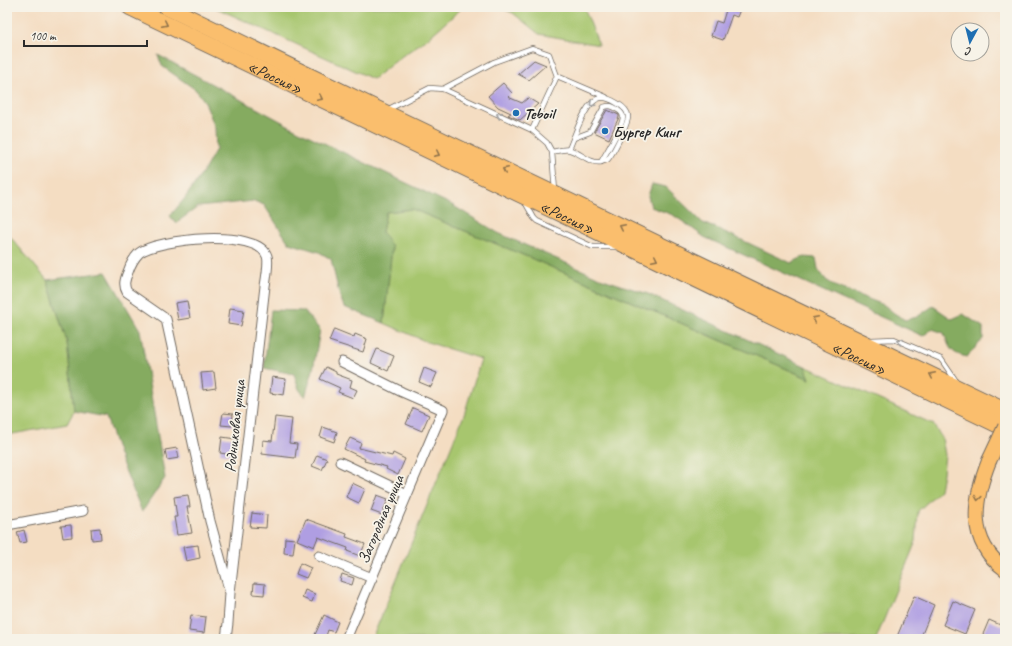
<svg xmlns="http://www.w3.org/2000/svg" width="1012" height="646" font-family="Caveat,sans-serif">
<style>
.green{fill:#a7c66e;stroke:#69784c}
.forest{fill:#85ab61;stroke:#586b46}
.building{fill:#af9ee2}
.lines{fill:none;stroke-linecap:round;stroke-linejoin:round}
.lane-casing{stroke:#716960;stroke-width:6}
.street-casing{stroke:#716960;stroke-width:11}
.primary-casing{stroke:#716960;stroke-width:16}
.highway-casing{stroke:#716960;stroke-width:18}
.lane{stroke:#fff;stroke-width:4.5}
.street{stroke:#fff;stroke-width:9}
.primary{stroke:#fabe6d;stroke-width:14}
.highway{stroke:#fabe6d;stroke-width:16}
.primary-bridge-casing{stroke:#716960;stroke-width:16;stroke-linecap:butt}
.primary-bridge{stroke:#fabe6d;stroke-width:14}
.oneway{stroke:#92744c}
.oneway2{stroke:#a0a0a0}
.poi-dot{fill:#1f6fb2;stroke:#f7f3e8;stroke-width:1.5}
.labels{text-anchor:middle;stroke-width:3.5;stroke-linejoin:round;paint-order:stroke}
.street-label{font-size:16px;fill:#2b2b2b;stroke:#f7f3e8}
.poi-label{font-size:16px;font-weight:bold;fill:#2b2b2b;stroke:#f7f3e8;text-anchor:start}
</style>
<rect width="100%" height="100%" fill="#f7f3e8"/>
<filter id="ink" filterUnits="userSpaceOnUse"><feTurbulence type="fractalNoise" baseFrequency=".025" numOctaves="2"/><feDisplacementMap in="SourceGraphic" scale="8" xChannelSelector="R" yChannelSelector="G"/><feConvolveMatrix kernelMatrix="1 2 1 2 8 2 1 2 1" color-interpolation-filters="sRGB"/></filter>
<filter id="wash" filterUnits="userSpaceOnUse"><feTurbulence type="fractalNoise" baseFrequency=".012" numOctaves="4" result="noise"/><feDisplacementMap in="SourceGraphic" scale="16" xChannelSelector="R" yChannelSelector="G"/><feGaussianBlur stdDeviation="0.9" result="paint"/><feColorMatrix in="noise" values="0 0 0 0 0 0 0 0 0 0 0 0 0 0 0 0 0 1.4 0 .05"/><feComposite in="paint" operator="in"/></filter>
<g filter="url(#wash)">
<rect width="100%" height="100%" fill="#f4ddc2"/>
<g class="green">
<path d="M214,7H463L427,39L402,56L373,79Z"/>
<path d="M498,7H584L599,45L539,34L513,13Z"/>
<path d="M412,209L528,257L810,379L805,366L933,424L942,438L945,455L943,473L940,490L918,511L916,541L876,639H372L464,415L481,359L427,342L384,323L392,247L382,232L386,212Z"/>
<path d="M7,233L47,280L67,342L74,411L67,424L7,435Z"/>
</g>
<g class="forest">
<path d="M158,55L299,131L452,205L498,233L600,278L648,294L805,366L810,379L528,257L412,209L386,212L382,232L392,247L384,323L344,307L339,293L331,259L319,252L289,243L264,205L254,201L198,207L176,223L170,216L185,198L205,169L216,149L215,128L205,102L196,90L162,66Z"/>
<path d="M652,184L666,187L703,223L712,227H714L791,263L803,257L816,258L818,269L826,280L837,287L884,305L894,313L905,320L917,317L933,306L952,319L963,314L983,327V339L967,357C950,353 950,349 944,333L932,329L923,336L704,237L685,223L673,215L651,207L648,196Z"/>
<path d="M106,272L140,330L165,478L142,512L119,455L106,417L74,411L67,342L47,280Z"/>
<path d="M271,310L304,311L320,330L313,370L305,397L299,389L294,374L264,368Z"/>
</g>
<g id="blocks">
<g class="building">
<path d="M727,7H741L737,17L732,15L723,40L711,36L716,21L722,23Z"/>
<path d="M534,60L546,65L529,80L518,74Z"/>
<path d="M503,83L512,93L508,97L522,103L528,98L538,104L520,120L508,115L511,113L498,107L488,96Z"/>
<path d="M607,110L619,115V117L609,139L594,132Z"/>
<path d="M187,301L190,318L178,320L175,303Z"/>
<path d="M230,308L244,310L241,326L228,324Z"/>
<path d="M334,329L354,337L355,334L367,339L363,352L329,341Z"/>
<path d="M377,349L394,356L388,371L371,363Z"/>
<path d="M326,367L336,372V374L352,380L350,387L357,390L353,398L338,392L340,388L320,379Z"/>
<path d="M424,368L437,373L431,387L419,382Z"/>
<path d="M214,372L216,388L203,390L201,373Z"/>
<path d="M272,377L286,379L284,395L270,393Z"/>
<path d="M413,408L429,415L422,431L406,424Z"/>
<path d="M223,413L233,414L232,426L221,425Z"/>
<path d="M275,417L292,419L289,443L297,444L295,458L262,454L263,440L272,441Z"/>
<path d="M323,427L337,432L334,442L320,437Z"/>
<path d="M222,437L236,439L233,455L220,453Z"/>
<path d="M350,438L361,443L359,448L392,456L393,453L405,459L398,475L386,469L387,467L364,461L365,459L344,449Z"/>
<path d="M177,448L179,458L167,460L165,450Z"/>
<path d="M317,455L327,459L322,470L312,466Z"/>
<path d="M352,483L365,489L359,503L346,497Z"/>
<path d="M188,495L190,507H187L192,533L177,535L174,517H177L174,497Z"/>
<path d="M377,495L388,499L382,515L371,511Z"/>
<path d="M252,513L267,515L266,528L250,527Z"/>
<path d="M306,519L347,534L346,537L365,544L360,556L347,551L348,548L318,537L314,547L297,540Z"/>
<path d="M71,525L72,537L63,538L61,526Z"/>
<path d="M100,528L101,539L92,540L91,529Z"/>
<path d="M24,530L27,542L20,543L17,532Z"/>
<path d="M285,538L295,539L293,554L284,553Z"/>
<path d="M198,545L200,558L186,561L183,547Z"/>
<path d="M300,563L311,568L306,578L296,574Z"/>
<path d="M342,574L354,578L352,585L340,581Z"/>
<path d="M254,583L265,584L264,595L253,594Z"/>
<path d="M305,590L315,594L312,602L302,598Z"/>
<path d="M914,596L934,605L920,639H896Z"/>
<path d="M953,601L975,610L965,634L943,625Z"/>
<path d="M191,615L206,617L204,633L189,631Z"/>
<path d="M324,615L338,622L334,632L328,630L325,639H313Z"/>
<path d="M989,620L1005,627V639H981Z"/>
</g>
</g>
</g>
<g filter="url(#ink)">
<use href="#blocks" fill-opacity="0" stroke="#716960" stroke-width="1"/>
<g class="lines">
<defs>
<g id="lane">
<path d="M557,76L606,97"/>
<path d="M443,89L494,62L532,48L549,54L557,76L532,130"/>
<path d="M387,110L430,88L443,89L532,130L547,143L552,152L555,191"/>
<path d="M574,138L590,132L604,107C610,105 613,106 618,110C621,112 623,114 623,117C623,126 606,153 601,162"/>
<path d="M552,152C557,151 565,148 570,150C581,153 590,164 601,162C602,162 606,160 607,160C612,156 629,122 628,116C628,110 622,106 617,103C612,100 606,97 600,98C585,101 575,136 569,149"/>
<path d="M525,202L534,218L537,221L593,247H617"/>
<path d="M871,340L894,339L941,359L956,381"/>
<path d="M950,639V638"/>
</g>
<g id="street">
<path d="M342,362L402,392L443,410L346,639"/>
<path d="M340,462L407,494"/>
<path d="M7,525L83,511"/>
<path d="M319,556L372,578"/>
<path d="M226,639L228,623L230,593L210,521L166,319L127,292C123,285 125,279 128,272C130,266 134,258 139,253C157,239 257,228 267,256C269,261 266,280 265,286L230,593"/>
</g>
<path id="primary" d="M989,461C974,499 966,541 1005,569"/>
<g id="highway">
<path id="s1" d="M130,7L522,195L1005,428"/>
<path d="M167,7L383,112L1005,411"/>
</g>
</defs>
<use href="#lane" class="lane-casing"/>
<use href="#street" class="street-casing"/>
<use href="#primary" class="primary-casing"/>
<use href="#highway" class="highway-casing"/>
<use href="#lane" class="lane"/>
<use href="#street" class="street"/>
<use href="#primary" class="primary"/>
<use href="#highway" class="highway"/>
<defs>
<path id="primary-bridge" d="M989,461L1005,427"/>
</defs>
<use href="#primary-bridge" class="primary-bridge-casing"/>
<use href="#primary-bridge" class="primary-bridge"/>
</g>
<defs><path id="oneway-chevron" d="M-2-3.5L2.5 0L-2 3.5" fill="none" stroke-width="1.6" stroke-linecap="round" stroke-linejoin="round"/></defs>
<g class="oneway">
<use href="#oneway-chevron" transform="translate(165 24) rotate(26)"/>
<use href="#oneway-chevron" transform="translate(320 98) rotate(26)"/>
<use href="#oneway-chevron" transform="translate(437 154) rotate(26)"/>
<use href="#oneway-chevron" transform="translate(505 170) rotate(-154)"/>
<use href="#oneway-chevron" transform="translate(622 227) rotate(-154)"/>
<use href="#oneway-chevron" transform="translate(655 259) rotate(26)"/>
<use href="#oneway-chevron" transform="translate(815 319) rotate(-154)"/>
<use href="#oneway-chevron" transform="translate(932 375) rotate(-154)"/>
<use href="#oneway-chevron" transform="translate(978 498) rotate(99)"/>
</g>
<g class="oneway2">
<use href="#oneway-chevron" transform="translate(592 104) rotate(137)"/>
<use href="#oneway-chevron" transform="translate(499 115) rotate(-156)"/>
<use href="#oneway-chevron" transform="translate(900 341) rotate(-157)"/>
</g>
</g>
<g class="poi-dot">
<circle cx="516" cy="113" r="4"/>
<circle cx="605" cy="131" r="4"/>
</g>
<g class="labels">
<g class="street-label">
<text dy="6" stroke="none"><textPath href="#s1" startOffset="161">«Россия»</textPath></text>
<text dy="6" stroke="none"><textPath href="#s1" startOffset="485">«Россия»</textPath></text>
<text dy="6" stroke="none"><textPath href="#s1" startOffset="809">«Россия»</textPath></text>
<text transform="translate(234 426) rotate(-84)" y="6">Родниковая улица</text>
<text transform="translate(380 519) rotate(-67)" y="6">Загородная улица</text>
</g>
<g class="poi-label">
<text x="524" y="119">Teboil</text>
<text x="613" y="137">Бургер Кинг</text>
</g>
</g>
<rect width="1012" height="646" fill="none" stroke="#f7f3e8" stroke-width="24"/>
<g transform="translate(970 42) rotate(187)"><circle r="19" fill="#f7f3e8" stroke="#a5a39c"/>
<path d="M0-3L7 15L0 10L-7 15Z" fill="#1f6fb2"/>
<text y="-6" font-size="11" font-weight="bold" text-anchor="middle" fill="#2b2b2b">С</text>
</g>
<path d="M24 40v6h123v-6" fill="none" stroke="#2b2b2b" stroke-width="2"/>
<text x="30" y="40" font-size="12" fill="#2b2b2b" stroke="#f7f3e8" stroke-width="3" paint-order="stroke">100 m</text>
</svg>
